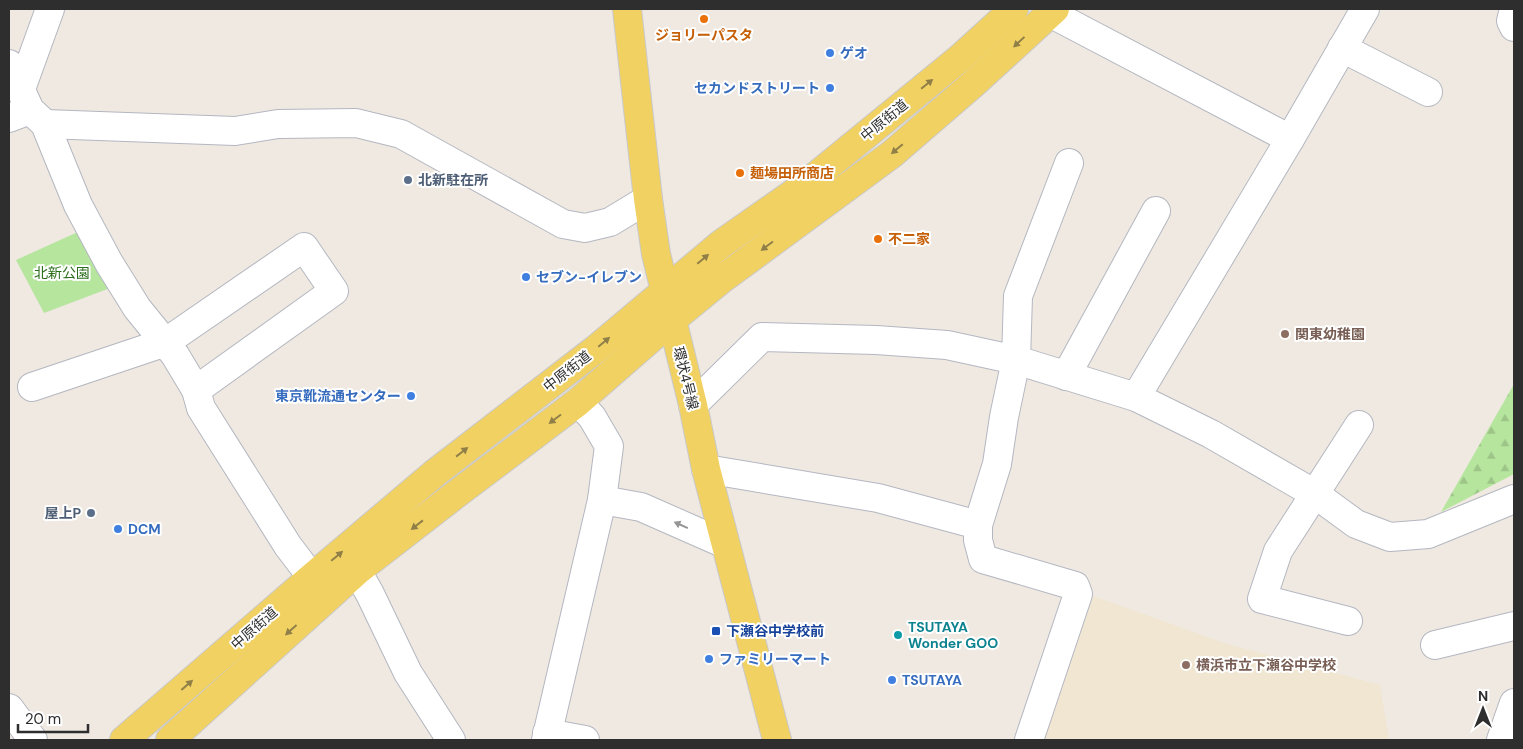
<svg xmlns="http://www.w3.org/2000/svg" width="1523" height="749" font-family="'DM Sans','Noto Sans JP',sans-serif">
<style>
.education{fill:#f0e6d1}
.forest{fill:url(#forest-firs)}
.park{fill:#b6e59e}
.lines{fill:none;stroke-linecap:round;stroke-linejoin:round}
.minor-casing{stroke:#b4b7c1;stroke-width:30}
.major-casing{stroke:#c9c9c9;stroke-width:30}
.minor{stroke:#fff;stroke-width:28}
.major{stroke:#f2d163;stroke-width:28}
.oneway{fill:#908048}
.oneway2{fill:#969696}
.food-dot{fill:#e8710a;stroke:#fff;stroke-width:2}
.shop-dot{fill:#3f7fe0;stroke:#fff;stroke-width:2}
.service-dot{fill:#5c6f8a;stroke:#fff;stroke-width:2}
.education-dot{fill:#8d6e63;stroke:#fff;stroke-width:2}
.transit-dot{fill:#1a4fb4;stroke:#fff;stroke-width:2}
.culture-dot{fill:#0f9aa8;stroke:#fff;stroke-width:2}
.labels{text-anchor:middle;stroke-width:4;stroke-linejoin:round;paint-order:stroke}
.food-label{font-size:14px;font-weight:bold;fill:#c56008;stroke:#fff;text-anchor:start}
.shop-label{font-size:14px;font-weight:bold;fill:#366cbe;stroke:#fff;text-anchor:start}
.street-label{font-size:14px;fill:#2e2e2e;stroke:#fff}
.service-label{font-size:14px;font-weight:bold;fill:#4e5e75;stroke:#fff;text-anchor:start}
.park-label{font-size:14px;fill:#2c6e1b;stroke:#fff}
.education-label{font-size:14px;font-weight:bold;fill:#785e54;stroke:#fff;text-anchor:start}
.culture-label{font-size:14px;font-weight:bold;fill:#0d838f;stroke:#fff;text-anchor:start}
.transit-label{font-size:14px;font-weight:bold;fill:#164399;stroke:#fff;text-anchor:start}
</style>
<defs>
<pattern id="forest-firs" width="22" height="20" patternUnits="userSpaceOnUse" patternTransform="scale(1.25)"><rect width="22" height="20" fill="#b6e59e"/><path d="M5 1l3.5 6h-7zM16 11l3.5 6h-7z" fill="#9dc588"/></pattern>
</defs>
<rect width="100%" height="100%" fill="#efe9e1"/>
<path class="education" d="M1093,596L1227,644L1380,685L1389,740H1042Z"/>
<path class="forest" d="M1514,384V474L1441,512Z"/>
<path class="park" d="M80,231L110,288L44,313L16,260Z"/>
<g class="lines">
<defs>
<g id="minor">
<path d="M1514,9L1511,21L1514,27"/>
<path d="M1050,13L1290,139"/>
<path d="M1342,48L1428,92"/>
<path d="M9,64L30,110L45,124L78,205L109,263L137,308L175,355L196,390L201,408L288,546L326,596"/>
<path d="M21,89L50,9"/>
<path d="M9,118L30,110"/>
<path d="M45,124L235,131L278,124L356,123L401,134L563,224L585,228L610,222L648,199"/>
<path d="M1066,376L1156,211"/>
<path d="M32,387L166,342L304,247L334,291L196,390"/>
<path d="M1136,397L1211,434L1315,494L1356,524L1390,537L1428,534L1514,499"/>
<path d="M693,405L762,337L876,340L947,345L1016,360L1136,397L1290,139L1365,9"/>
<path d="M706,469L878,498L978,525V540L983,559L1075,586L1078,594L1029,740"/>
<path d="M602,500L641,507L725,544"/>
<path d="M978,525L997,464L1004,417L1016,360L1018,296L1069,163"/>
<path d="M357,571L370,594L408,673L451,740"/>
<path d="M1348,621L1262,599L1278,551L1359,425"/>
<path d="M1435,645L1514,626"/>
<path d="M9,708L33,740"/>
<path d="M547,733L585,740"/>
<path d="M546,740L602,500L609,446L592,417L578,402"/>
<path d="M1501,740L1514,703"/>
</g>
<g id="major">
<path d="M627,9L648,199L656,254L693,405L706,469L777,740"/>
<path d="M124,740L312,577L435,473L596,349L721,244L801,188L960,58L1014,9"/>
<path d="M170,740L357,571L455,495L578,402L672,320L722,279L892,154L973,84L1055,9"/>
</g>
</defs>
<use href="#minor" class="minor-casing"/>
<use href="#major" class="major-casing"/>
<use href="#minor" class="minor"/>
<use href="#major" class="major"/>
</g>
<defs><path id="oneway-solid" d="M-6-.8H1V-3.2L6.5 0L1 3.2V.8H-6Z" transform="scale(1.25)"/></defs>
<g class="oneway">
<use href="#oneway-solid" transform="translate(1019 42) rotate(137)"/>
<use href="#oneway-solid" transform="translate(927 84) rotate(-39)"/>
<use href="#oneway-solid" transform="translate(897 149) rotate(140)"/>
<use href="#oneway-solid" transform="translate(767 246) rotate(143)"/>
<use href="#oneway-solid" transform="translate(703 259) rotate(-40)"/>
<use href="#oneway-solid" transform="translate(604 342) rotate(-40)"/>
<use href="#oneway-solid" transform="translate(555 419) rotate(143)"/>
<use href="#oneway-solid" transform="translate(462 452) rotate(-38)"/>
<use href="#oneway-solid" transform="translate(417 525) rotate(142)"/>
<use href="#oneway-solid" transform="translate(337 556) rotate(-40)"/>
<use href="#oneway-solid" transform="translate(291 630) rotate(138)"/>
<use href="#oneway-solid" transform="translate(187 685) rotate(-41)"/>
</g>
<use class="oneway2" href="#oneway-solid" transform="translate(681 525) rotate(-156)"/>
<g class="food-dot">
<circle cx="704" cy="19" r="5"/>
<circle cx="740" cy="173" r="5"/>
<circle cx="878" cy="239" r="5"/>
</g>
<g class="shop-dot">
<circle cx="830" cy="53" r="5"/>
<circle cx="830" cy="88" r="5"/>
<circle cx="526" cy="277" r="5"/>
<circle cx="411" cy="396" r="5"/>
<circle cx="118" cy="529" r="5"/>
<circle cx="709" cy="659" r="5"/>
<circle cx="892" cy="680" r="5"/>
</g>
<g class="service-dot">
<circle cx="408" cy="180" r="5"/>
<circle cx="91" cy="513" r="5"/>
</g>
<g class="education-dot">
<circle cx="1285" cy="334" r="5"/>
<circle cx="1186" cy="665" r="5"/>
</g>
<rect class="transit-dot" x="711" y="626" width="10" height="10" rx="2.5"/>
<circle class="culture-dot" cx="898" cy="635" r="5"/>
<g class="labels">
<g class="food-label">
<text x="704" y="40" text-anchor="middle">ジョリーパスタ</text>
<text x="750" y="178">麺場田所商店</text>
<text x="888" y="244">不二家</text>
</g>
<g class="shop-label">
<text x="840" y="58">ゲオ</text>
<text x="820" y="93" text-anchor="end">セカンドストリート</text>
<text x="536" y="282">セブン-イレブン</text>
<text x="401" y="401" text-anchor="end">東京靴流通センター</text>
<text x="128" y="534">DCM</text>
<text x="719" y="664">ファミリーマート</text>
<text x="902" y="685">TSUTAYA</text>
</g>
<g class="street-label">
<text transform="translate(884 120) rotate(-39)" y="5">中原街道</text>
<text transform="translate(567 371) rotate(-38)" y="5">中原街道</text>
<text transform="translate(686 378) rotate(76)" y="5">環状4号線</text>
<text transform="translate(254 628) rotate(-41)" y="5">中原街道</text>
</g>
<g class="service-label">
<text x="418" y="185">北新駐在所</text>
<text x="81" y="518" text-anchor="end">屋上P</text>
</g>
<g class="park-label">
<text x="62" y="278">北新公園</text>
</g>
<g class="education-label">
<text x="1295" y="339">関東幼稚園</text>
<text x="1196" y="670">横浜市立下瀬谷中学校</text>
</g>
<g class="culture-label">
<text x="908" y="632">TSUTAYA<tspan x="908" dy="16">Wonder GOO</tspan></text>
</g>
<g class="transit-label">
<text x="726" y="636">下瀬谷中学校前</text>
</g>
</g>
<rect width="1523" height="749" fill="none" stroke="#2e2e2e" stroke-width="20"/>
<g transform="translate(1483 709)" stroke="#ffffff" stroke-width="4" paint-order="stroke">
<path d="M0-4L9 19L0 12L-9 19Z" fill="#2e2e2e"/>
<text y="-8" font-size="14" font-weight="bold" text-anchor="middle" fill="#2e2e2e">N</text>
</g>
<path d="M18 724v8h70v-8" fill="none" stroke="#2e2e2e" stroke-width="2.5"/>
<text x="25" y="724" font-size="15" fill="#2e2e2e" stroke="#ffffff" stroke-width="4" paint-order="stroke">20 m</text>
</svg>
